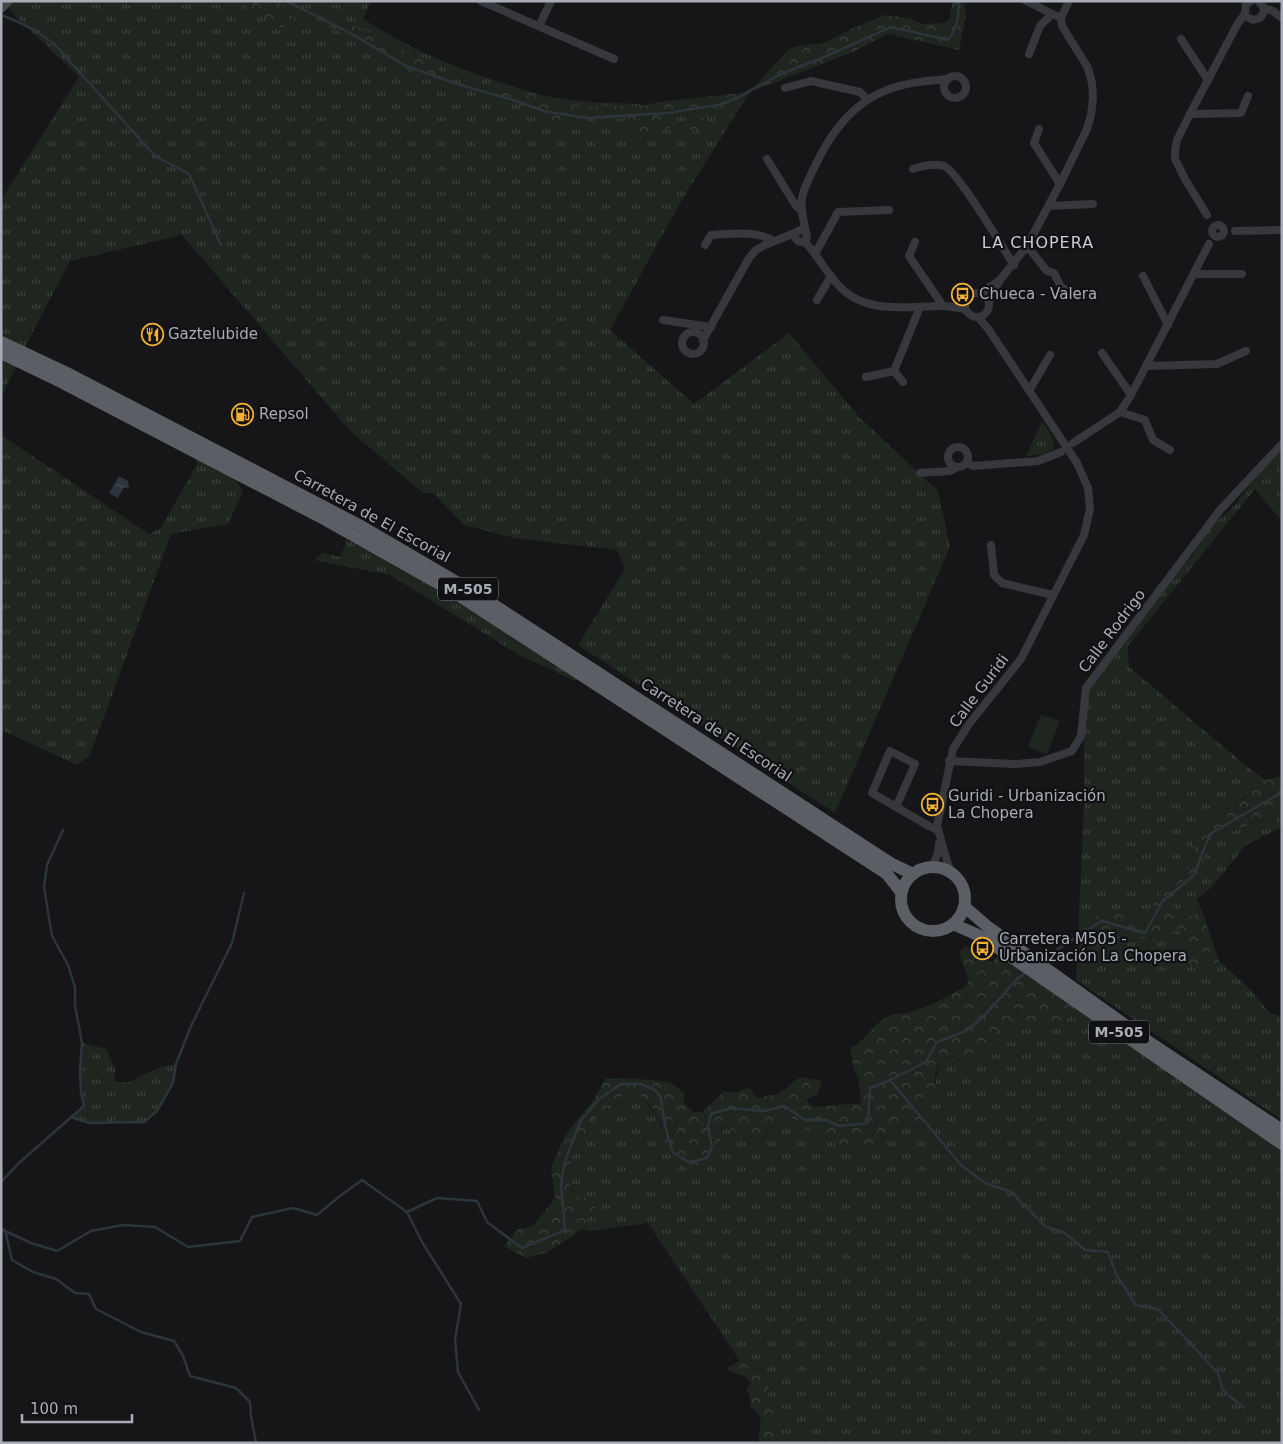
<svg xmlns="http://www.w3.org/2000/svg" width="1283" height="1444" font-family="'DejaVu Sans',sans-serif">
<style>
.grass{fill:url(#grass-tufts)}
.forest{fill:url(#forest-crowns)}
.garden{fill:#1e261f}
.water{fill:url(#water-ripples)}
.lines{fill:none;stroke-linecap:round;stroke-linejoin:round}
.stream{stroke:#2c353c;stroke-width:2.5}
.minor{stroke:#37383d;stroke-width:8}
.secondary{stroke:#45474d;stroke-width:11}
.trunk{stroke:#5b5e65;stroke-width:12}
.labels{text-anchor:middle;stroke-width:4.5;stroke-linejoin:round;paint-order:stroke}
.shield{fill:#111113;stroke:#7b7e86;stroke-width:1}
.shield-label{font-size:14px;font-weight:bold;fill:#a8adb8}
.poi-label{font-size:15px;fill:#a8adb8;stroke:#111113;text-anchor:start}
.street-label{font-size:15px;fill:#a8adb8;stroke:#111113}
.neighbourhood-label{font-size:16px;letter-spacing:1px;fill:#c9ccd4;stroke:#111113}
</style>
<defs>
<pattern id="grass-tufts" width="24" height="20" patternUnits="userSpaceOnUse" patternTransform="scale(1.25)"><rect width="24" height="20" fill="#1e261f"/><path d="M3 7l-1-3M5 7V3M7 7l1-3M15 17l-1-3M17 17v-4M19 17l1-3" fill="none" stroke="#3c433d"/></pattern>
<pattern id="forest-crowns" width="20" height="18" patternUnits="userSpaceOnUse" patternTransform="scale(1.25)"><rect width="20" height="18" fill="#1e261f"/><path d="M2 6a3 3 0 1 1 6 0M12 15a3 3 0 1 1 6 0" fill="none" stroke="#3c433d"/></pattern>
<pattern id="water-ripples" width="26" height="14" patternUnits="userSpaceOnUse" patternTransform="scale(1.25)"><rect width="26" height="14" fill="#2c353c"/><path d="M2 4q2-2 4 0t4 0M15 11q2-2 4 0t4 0" fill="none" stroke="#485056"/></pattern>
</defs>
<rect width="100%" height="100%" fill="#161618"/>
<g class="grass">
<path d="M9,1H335L338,3L340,1H371L363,19C405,46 450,66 497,81C517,88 536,95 556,98C584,102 612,103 640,104L642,106L660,102L715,97L750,92L683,198L610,330L694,404L789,333L860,418L938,491L950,547L835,813L578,645L625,569L617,550L515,538L464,525L433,493H423L350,431L182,235L70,261L25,347L1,339V200L79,77L10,11Z"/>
<path d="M1,353L19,361L1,397Z"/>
<path d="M1042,421C1060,447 1060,453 1026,456Z"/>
<path d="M1,435L149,534L161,528L197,464L195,452L235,479L243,491L228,524L171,534L90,755L77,765L1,730Z"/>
<path d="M1282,450V521L1255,489L1128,646L1129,667L1250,769L1266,780L1223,813L1194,842L1192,864L1186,872L1168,883L1154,902L1151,917L1141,926L1134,916L1116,911L1096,940L1104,931L1113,939L1125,944C1139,939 1152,936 1166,933C1173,932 1175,930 1182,931L1186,942L1187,963C1201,972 1206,972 1219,961L1249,988L1270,1013L1282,1017V1120L1076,980L1084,805V724L1087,690L1150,607L1195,552L1210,528L1235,505L1255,478Z"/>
<path d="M345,539L452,591L579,674L575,681L519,655L390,575L314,560L323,553L340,557L345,546Z"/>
<path d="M1276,814L1282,815V827L1246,845L1212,887L1197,899L1203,914L1182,917L1175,911L1171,903L1203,870L1204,855L1212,840Z"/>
<path d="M1077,1003L1282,1144V1443H775L778,1416L771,1409L767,1399L769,1387L761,1369L740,1361L648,1223L590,1231L583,1229L589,1216L597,1205L591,1198L576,1197L570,1186L571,1158L587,1132L591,1119L601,1118C614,1098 615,1096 639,1094C659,1115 661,1123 667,1151L717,1150L725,1124L739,1135L760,1141L776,1122L791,1117L813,1134L874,1148L883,1138L908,1121L922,1128L915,1102L935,1088L939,1062L954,1057L967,1065L980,1059L1000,1027L1013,1019L1033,1024Z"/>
<path d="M82,1043L106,1049L116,1071L114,1081L127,1083L158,1068L176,1064C172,1090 164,1105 144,1122L89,1123L71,1117L84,1105C80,1084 81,1064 82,1043Z"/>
</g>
<g class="forest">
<path d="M243,1C256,1 277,0 287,7C292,12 294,20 297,26L289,28L279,27L268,19L251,12Z"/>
<path d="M953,1H964L966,15L959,50L888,34L853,52L750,92L734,116L708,117L692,111L669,114V128L666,131L654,132L643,139L629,131L631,118L584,119L580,124L574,127L567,123L551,122C542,107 520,106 504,102L501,98L489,90L488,87L494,84L501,87L507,94C520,89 532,92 542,101L553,102L563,108L581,106H642L660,102L749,92L789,49L798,46L824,43L851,29L885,15L909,18L923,24L944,23L950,18V11Z"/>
<path d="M337,18L346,20L350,25L370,32L394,46L424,58L439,70V75H434L357,43L353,38L329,27V21Z"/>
<path d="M694,115L706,119L707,128L701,132L690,130L692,122L689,120V116Z"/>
<path d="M1282,776V815L1276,814L1212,840L1204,855L1203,870L1195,883L1171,903L1175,911L1182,917L1203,914L1219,961C1206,972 1201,972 1187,963L1186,942L1182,931C1175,930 1172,932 1166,933C1152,936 1139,939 1125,944L1113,939L1104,931L1092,943L1084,932L1085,924L1103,911H1116L1134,916L1141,925L1151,917L1154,902L1168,883L1186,872L1192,864L1194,842L1204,828L1266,780Z"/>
<path d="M965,945L992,963L1001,950L1077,1003L1065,1022L1033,1024L1013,1019L1000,1027L980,1059L967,1065L953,1056L939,1062L935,1076V1088L916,1102L927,1116L922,1128L908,1121L883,1138L874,1148L849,1149L813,1134L791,1117L776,1122L760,1141L739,1135L725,1124L717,1150L703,1165H677L667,1151L662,1127L654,1110L639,1094C615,1096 614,1098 601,1118L591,1119L587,1132L571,1158L570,1187L576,1197L591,1198L597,1205L589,1216L583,1229L548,1252L526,1258L504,1246L518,1229L532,1227L555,1198L551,1167L554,1161L565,1135L594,1099L605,1079C611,1077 665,1080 671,1083C676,1085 679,1090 684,1093V1104L693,1112H702L724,1091L736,1093L749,1087L757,1098L778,1094L800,1077L822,1081L818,1094L806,1100L813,1107L861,1103L859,1079L854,1070L850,1048C866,1041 873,1023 889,1016C894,1013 902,1014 908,1013C930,1006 949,997 968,984C968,973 961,964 960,952Z"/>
<path d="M740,1361L761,1369L769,1387L767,1399L771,1409L778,1416L775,1443H759C757,1427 768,1419 750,1406V1397L747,1390L750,1382L744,1376L727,1370L728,1367Z"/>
</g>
<path class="garden" d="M1041,714L1060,721L1047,754L1028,747Z"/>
<path class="water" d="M119,476L128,481L129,489L124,487L118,498L109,493Z"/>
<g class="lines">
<g class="stream">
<path d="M286,1L352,34L404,65L457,84L510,99L544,111L587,118L668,113L718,105L735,99L779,75L829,55L891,27L948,40C957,30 959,15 959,1"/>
<path d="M1,15C22,23 39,31 56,46L155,156L189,174L221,245"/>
<path d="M1047,956L1102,921L1145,933L1162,902L1194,875L1210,834L1277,795L1282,794"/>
<path d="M890,1080L961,1165L985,1183L1011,1192L1046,1227L1064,1232L1085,1250L1108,1252L1116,1274L1136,1305L1158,1309L1218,1373L1223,1390L1244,1408"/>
<path d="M71,1117L89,1123L144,1122L157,1111L173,1083L176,1064L191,1026L232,943L244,893"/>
<path d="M1,1182L20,1162L84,1106L81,1092L80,1071L82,1043L75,1005V987L68,965L52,936L44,887L47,865L63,830"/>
<path d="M407,1212L422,1242L461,1304L455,1340L458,1372L479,1410"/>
<path d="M1,1229L31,1243L57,1251L91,1231L123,1225L155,1227L188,1247L240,1241L252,1217L293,1208L317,1215L340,1196L362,1180L407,1212L437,1198L477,1201L487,1222L522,1248L565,1230L561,1184L565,1161L581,1120L599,1099L621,1084H641L655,1090L661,1098L665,1125L673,1153L689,1162L707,1158L712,1147L708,1127L711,1114L731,1108L764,1111L784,1106L805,1120H826L839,1126L868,1123L870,1088L890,1080L926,1062L937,1042L966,1031L982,1018L1017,979L1024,974"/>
<path d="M5,1230L12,1260L33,1272L56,1279L75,1293L89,1294L96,1309L141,1332L174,1341L183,1356L190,1376L236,1388L250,1402L251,1416L256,1443"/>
</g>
<g class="minor">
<path d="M481,1L614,59"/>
<path d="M1264,8L1273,11L1282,18"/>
<path d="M1245,14L1247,17L1253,20L1260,18L1264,12V8L1258,1"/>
<path d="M1061,18L1069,1"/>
<path d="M539,26L551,1"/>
<path d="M1181,39L1208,80"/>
<path d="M1029,54L1040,26L1052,14"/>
<circle cx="955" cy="87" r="11"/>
<path d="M785,88L811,81L860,92L867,99"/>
<path d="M1190,114L1241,113L1248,96"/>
<path d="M1039,129L1034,143L1060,184"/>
<path d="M767,159L796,206L802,211"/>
<path d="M913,169C922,166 935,163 944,166C958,171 1003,249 1014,265"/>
<path d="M1049,206L1093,204"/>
<path d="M1207,215L1185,179L1175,159V151L1177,140L1190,114L1238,23L1245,14L1246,4L1251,1"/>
<circle cx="1218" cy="231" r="6"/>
<circle cx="801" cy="236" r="6"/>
<path d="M1235,231L1282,230"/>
<path d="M806,233C804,222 800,210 802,198C804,187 810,176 815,166C830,134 852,103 887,90C907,82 928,81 948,79"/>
<path d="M804,241C818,255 826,273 840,287C868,315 906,306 942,306C949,306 957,308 965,309"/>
<path d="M915,242L909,256L943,306"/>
<path d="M705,245L711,235C732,234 756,230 774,241"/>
<path d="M1027,246L1047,271L1054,273L1061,287L1074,295"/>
<path d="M815,254L838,212L889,210"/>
<path d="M1195,274H1242"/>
<path d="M1143,276L1168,325"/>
<circle cx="977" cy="305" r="12"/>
<path d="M980,293L999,281"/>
<path d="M817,300L831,276"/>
<path d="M989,302L1000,280L1027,246L1060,184L1087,129L1091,115L1093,98L1092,83L1088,68L1062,26L1061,18L1026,1"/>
<path d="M663,320L711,327"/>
<circle cx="693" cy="343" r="11"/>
<path d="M703,340L749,258L756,250L765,245L797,232"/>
<path d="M1102,353L1131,395"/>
<path d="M1146,366L1217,364L1246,351"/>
<path d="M894,371L903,382"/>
<path d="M866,377L894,371L920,307"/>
<path d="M1029,391L1050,355"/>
<path d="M1120,412L1145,420L1153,440L1170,450"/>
<path d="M1073,443L1120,412L1131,395L1209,244"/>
<circle cx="958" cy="457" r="10"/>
<path d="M968,463L973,466L1038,461L1061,452"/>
<path d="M920,473L950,471L956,468"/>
<path d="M991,545L994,575L1002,583L1053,595"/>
<path d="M949,761L1015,764L1040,762L1072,751L1081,736L1086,688L1220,510L1282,444"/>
<path d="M896,807L915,764L890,751L872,793L929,826L937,830"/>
<path d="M932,867L938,853L939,843"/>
<path d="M950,871L937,826L953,749L969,724L1021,659L1084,535L1090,509L1088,488L1077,463L989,330L978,317"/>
</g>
<path class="secondary" d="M1,7L7,1"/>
<g class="trunk">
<path d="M1,342L71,375L359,525L477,594L892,864L913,874"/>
<path d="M1,353L53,378L324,519L452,591L887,874L901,892"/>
<circle cx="933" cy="899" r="32"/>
<path d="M965,907L988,927L1149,1042L1282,1130"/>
<path d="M953,924L978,935L988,941L1282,1144"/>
</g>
</g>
<defs>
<symbol id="bus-ring" viewBox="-11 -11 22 22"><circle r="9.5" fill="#111113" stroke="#f2b134" stroke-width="1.5"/><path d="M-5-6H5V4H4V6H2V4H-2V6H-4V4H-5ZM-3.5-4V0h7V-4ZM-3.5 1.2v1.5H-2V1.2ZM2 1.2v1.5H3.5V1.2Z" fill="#f2b134"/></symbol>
<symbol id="restaurant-ring" viewBox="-11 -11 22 22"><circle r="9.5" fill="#111113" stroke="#f2b134" stroke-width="1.5"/><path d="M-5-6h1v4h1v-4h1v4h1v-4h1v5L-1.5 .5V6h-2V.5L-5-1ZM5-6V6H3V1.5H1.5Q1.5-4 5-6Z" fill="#f2b134"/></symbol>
<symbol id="fuel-ring" viewBox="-11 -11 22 22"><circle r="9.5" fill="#111113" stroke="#f2b134" stroke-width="1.5"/><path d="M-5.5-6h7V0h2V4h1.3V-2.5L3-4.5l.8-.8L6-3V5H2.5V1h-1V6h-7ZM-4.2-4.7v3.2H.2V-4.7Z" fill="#f2b134"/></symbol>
</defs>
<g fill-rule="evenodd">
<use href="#bus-ring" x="950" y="282" width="25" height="25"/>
<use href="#restaurant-ring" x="140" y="322" width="25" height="25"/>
<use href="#fuel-ring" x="230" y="402" width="25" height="25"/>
<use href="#bus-ring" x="920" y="792" width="25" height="25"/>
<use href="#bus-ring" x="970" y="936" width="25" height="25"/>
</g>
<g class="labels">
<g class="shield">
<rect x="438" y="577.5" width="60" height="23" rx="4"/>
<rect x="1089" y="1020.5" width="60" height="23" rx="4"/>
</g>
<g class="shield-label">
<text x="468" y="594">M-505</text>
<text x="1119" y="1037">M-505</text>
</g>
<g class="poi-label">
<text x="979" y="299">Chueca - Valera</text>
<text x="168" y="339">Gaztelubide</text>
<text x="259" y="419">Repsol</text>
<text x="948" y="801">Guridi - Urbanización<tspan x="948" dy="17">La Chopera</tspan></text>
<text x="999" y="944">Carretera M505 -<tspan x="999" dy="17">Urbanización La Chopera</tspan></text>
</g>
<g class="street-label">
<text transform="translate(372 516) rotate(29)" y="5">Carretera de El Escorial</text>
<text transform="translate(1112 631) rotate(-53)" y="5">Calle Rodrigo</text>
<text transform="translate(979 691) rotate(-53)" y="5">Calle Guridi</text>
<text transform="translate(716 730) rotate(33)" y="5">Carretera de El Escorial</text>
</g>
<g class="neighbourhood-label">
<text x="1038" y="248">LA CHOPERA</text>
</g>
</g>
<rect width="1283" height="1444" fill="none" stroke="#a8adb8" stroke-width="5"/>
<path d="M22 1414v8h110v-8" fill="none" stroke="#a8adb8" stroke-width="2.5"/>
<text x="30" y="1414" font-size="15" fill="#a8adb8" stroke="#111113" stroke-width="4" paint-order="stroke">100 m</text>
</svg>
